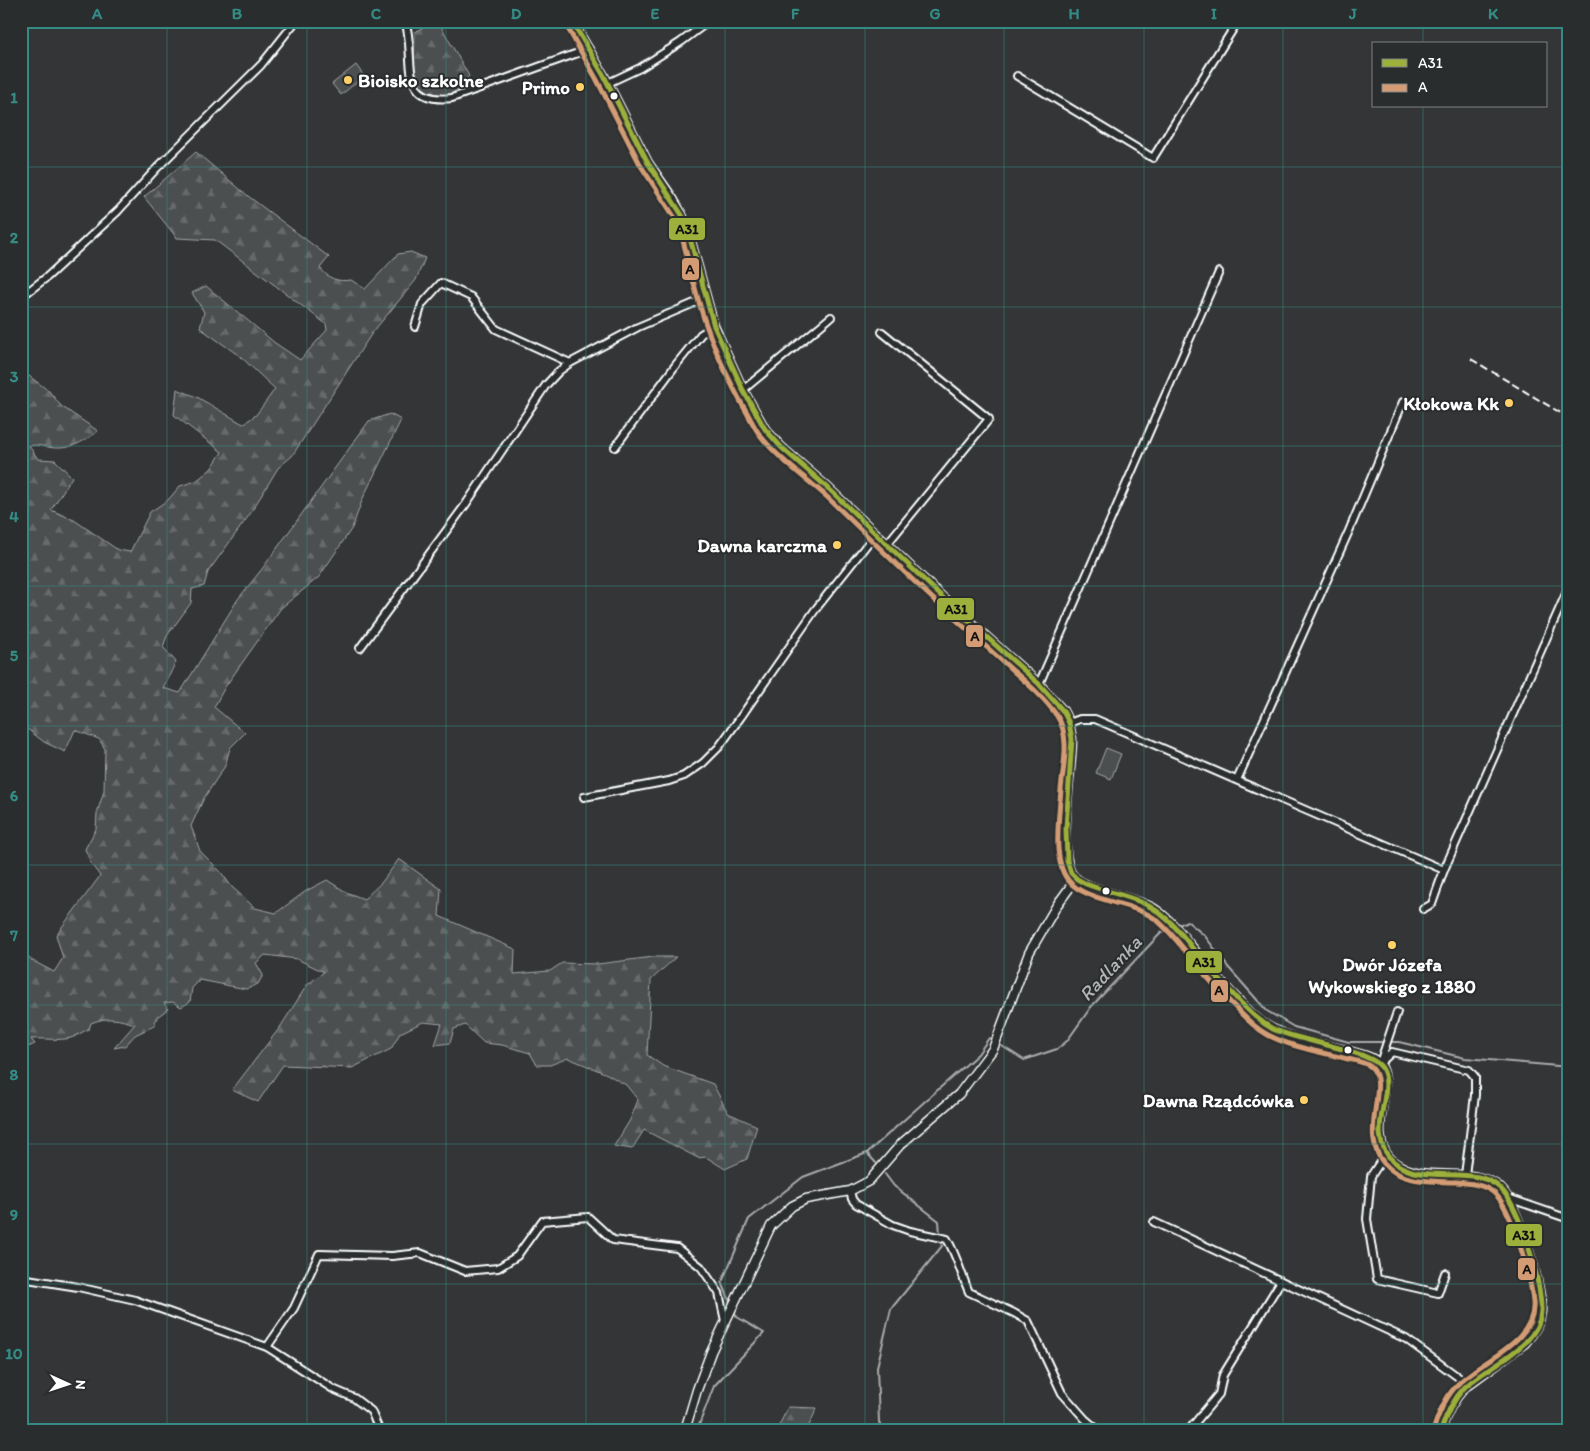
<svg xmlns="http://www.w3.org/2000/svg" width="1590" height="1451" font-family="Itim,sans-serif">
<style>
.forest{fill:url(#forest-firs);stroke:#a6a7a8}
.pitch{fill:#4c4f50;stroke:#a6a7a8}
.lines{fill:none;stroke-linecap:round;stroke-linejoin:round}
.stream{stroke:#abacad;stroke-width:2}
.minor-casing{stroke:#fff;stroke-width:10}
.tertiary-casing{stroke:#fff;stroke-width:11}
.minor{stroke:#2a2d2e;stroke-width:6}
.tertiary{stroke:#2a2d2e;stroke-width:8}
.rail{stroke:#fff;stroke-width:2;stroke-dasharray:8 4;stroke-linecap:butt}
.bus-1-casing{stroke:#2a2d2e;stroke-width:9}
.bus-2-casing{stroke:#2a2d2e;stroke-width:9}
.bus-1{stroke:#9db03b;stroke-width:5}
.bus-2{stroke:#d39c74;stroke-width:5}
.grid{fill:none;stroke:#338b84;stroke-width:1;stroke-opacity:0.55}
.poi-dot{fill:#ffd166;stroke:#2a2d2e;stroke-width:2}
.bus-dot{fill:#fff;stroke:#2a2d2e;stroke-width:2}
.labels{text-anchor:middle;stroke-width:4;stroke-linejoin:round;paint-order:stroke}
.poi-label{font-size:19px;font-weight:bold;fill:#fff;stroke:#2a2d2e;text-anchor:end}
.water-label{font-size:20px;font-style:italic;fill:#b2b3b4;stroke:#2a2d2e}
.line-badge{stroke:#2a2d2e;stroke-width:2}
.pale-badge-label{font-size:14px;text-anchor:middle;font-weight:bold;fill:#111}
.neatline{fill:none;stroke:#338b84;stroke-width:2}
.grid-label{font-size:16px;text-anchor:middle;font-weight:bold;fill:#338b84}
</style>
<defs>
<pattern id="forest-firs" width="22" height="20" patternUnits="userSpaceOnUse" patternTransform="scale(1.25)"><rect width="22" height="20" fill="#4c4f50"/><path d="M5 1l3.5 6h-7zM16 11l3.5 6h-7z" fill="#67696a"/></pattern>
</defs>
<rect width="100%" height="100%" fill="#333536"/>
<filter id="ink" filterUnits="userSpaceOnUse"><feTurbulence type="fractalNoise" baseFrequency=".02" numOctaves="2"/><feDisplacementMap in="SourceGraphic" scale="10" xChannelSelector="R" yChannelSelector="G"/><feConvolveMatrix kernelMatrix="1 2 1 2 8 2 1 2 1" color-interpolation-filters="sRGB"/></filter>
<g filter="url(#ink)">
<g class="forest">
<path d="M434,21H438L469,76C451,97 450,99 423,92L414,67L415,32Z"/>
<path d="M196,152L248,196L329,257L320,268C329,279 337,282 351,280L365,289L398,254L411,252L425,258L416,280L372,333L292,456L278,468L250,514L208,572L204,586L192,589L191,603L167,636L163,647L176,662L163,688L180,693L238,599L262,569L369,421L390,414L401,420L363,498L352,528L319,577L281,608L225,687L214,707L245,733L230,748L225,766L204,798L191,826L200,851L220,871L232,887L255,908L276,913L306,891L327,880L346,892L364,899L382,882L399,859L441,889L439,916L515,949L514,974L550,971L562,963L598,964L653,957H676L651,980L647,1055L663,1066L713,1084L728,1113L757,1126L747,1159L725,1169L706,1157L698,1158L644,1130L632,1149L614,1146L630,1120L638,1100L626,1085L607,1074L568,1058L550,1065H537L530,1053L502,1045L484,1043L465,1025L454,1029L450,1043L435,1045L442,1024L423,1022L400,1033L391,1049L352,1068L283,1065L258,1102L232,1090L281,1026L307,985L324,972L297,959L265,955L256,963L263,975L258,984L246,989L200,980L192,988L190,1002L181,1007L173,1002L164,1003L168,1009L157,1017L154,1026L135,1035L125,1046L114,1048L135,1024C118,1019 108,1016 91,1023L89,1029C83,1031 77,1036 71,1038C58,1041 45,1038 31,1039L35,1044L21,1050V947L31,960L54,972L63,958L56,935L100,876L91,864L85,849L96,829L97,813L104,791L105,749L99,739L75,730L65,752L44,742L21,724V370L49,391L61,406L98,431C82,443 68,451 48,447C40,446 37,444 29,446L38,459L55,460L72,477L51,510L74,520L118,550L130,552L150,512L168,500L180,486L196,481L211,469L222,452L174,415L177,389L197,397L243,424L256,415L275,389L241,357L200,328L204,312L192,293L206,286L275,343L300,360L327,330L326,324L215,240L177,238L144,197Z"/>
<path d="M788,1407L817,1408L807,1430H777Z"/>
</g>
<g class="pitch">
<path d="M356,65L364,76L341,95L332,84Z"/>
<path d="M1106,748L1121,754L1111,779L1096,773Z"/>
</g>
<g class="lines">
<g class="stream">
<path d="M1177,926L1187,921L1205,936L1228,967L1267,1011L1294,1027L1349,1042H1399L1465,1058L1569,1067"/>
<path d="M997,1043L1024,1060L1057,1049L1067,1041L1091,1007L1161,933L1173,928"/>
<path d="M867,1153L876,1163"/>
<path d="M885,1174L894,1186L939,1221L940,1234"/>
<path d="M731,1304L722,1282L749,1219L803,1177L867,1153L978,1054L989,1038L993,1040"/>
<path d="M697,1430L714,1386L764,1333L737,1317L734,1311"/>
<path d="M882,1430L879,1422L877,1367L891,1309L942,1246L941,1240"/>
</g>
<defs>
<g id="minor">
<path d="M405,21C417,54 395,105 452,98L589,49"/>
<path d="M1017,76L1153,158L1238,21"/>
<path d="M608,83L640,68L681,42L709,21"/>
<path d="M21,297L47,277L118,211L157,168L261,65L296,21"/>
<path d="M415,327L422,304L441,283L471,297L496,329L570,363L638,327L706,298"/>
<path d="M882,332L989,419L887,544"/>
<path d="M743,390L831,317"/>
<path d="M615,447L675,366L701,334L714,326"/>
<path d="M360,648L466,504L546,385L559,371L570,363"/>
<path d="M1039,684L1219,272"/>
<path d="M1069,723L1080,719H1095L1444,870"/>
<path d="M1237,780L1349,531L1403,402"/>
<path d="M584,797L669,781L684,776L703,763L719,747L740,718L815,610L876,533"/>
<path d="M1423,909L1432,904L1444,870L1569,587"/>
<path d="M1381,1060L1397,1012"/>
<path d="M1379,1064L1392,1052L1469,1070L1475,1077V1095L1465,1175"/>
<path d="M1386,1153L1371,1176L1367,1219L1377,1279L1438,1293L1445,1273"/>
<path d="M850,1191L852,1199L856,1204L893,1225L910,1231L947,1239C957,1256 961,1274 969,1292L1014,1313L1028,1321L1062,1393L1085,1419L1098,1430"/>
<path d="M1508,1198L1569,1219"/>
<path d="M1154,1222L1406,1339L1469,1385"/>
<path d="M21,1278L78,1287L135,1300L267,1347L333,1389L354,1398L371,1411L379,1430"/>
<path d="M267,1347L294,1308L319,1254L392,1256L420,1253L465,1271L498,1268L517,1256L542,1221L588,1217L613,1240L677,1248L701,1267L719,1293L725,1321"/>
<path d="M1189,1430L1219,1394L1223,1375L1281,1281"/>
</g>
<g id="tertiary">
<path d="M572,21L604,76L648,163L673,199L682,215L688,231L714,326L743,390L765,429L781,447L828,488L941,596L1039,684L1063,711L1069,723L1072,739C1072,770 1058,848 1071,873C1082,891 1136,896 1156,910C1173,922 1186,940 1199,956C1212,972 1226,988 1241,1003C1248,1010 1255,1018 1264,1024C1287,1039 1318,1043 1345,1050C1354,1053 1366,1054 1375,1060C1403,1078 1359,1136 1395,1163C1423,1183 1461,1167 1491,1182C1498,1185 1503,1190 1507,1197C1520,1217 1543,1289 1541,1312C1540,1324 1533,1334 1525,1343L1465,1387C1453,1400 1446,1413 1441,1430"/>
<path d="M685,1430L697,1390L711,1352L771,1226L792,1206L806,1199L850,1191L869,1181L901,1144L959,1094L993,1049L1029,953L1057,905L1076,879"/>
</g>
</defs>
<use href="#minor" class="minor-casing"/>
<use href="#tertiary" class="tertiary-casing"/>
<use href="#minor" class="minor"/>
<use href="#tertiary" class="tertiary"/>
<path class="rail" d="M1471,359L1569,418"/>
<defs>
<path id="bus-1" d="M572,21L604,76L648,163L682,215L688,231L714,326L743,390L765,429L781,447L828,488L941,596L1039,684L1063,711L1069,723L1072,739L1066,828L1067,861L1071,873L1077,879L1086,884C1111,894 1141,897 1162,915C1177,927 1188,942 1199,957C1212,972 1226,987 1240,1002C1250,1012 1260,1022 1273,1029C1297,1041 1371,1050 1382,1068C1397,1093 1362,1134 1394,1162C1416,1181 1452,1171 1478,1177C1486,1179 1495,1183 1501,1189C1520,1208 1542,1284 1541,1311C1540,1347 1486,1366 1464,1388C1453,1400 1446,1415 1441,1430"/>
<path id="bus-2" d="M566,25L597,80L641,166L675,218L681,233C690,265 696,299 708,330C717,356 730,382 743,406C749,415 753,426 760,435C778,459 805,477 827,497C866,534 903,572 942,607C965,628 988,648 1011,669C1027,683 1045,698 1057,716C1071,737 1063,767 1061,790C1059,810 1057,829 1058,849C1059,859 1061,872 1068,880C1086,903 1134,901 1158,921C1173,934 1184,950 1197,965C1209,980 1222,994 1236,1008C1246,1019 1255,1028 1268,1035C1293,1048 1321,1052 1348,1059C1356,1061 1365,1062 1371,1067C1392,1086 1353,1139 1390,1169C1408,1183 1433,1181 1454,1182C1467,1183 1484,1184 1494,1193C1512,1208 1531,1278 1533,1302C1537,1342 1481,1360 1458,1384C1446,1396 1439,1412 1434,1428"/>
</defs>
<use href="#bus-1" class="bus-1-casing"/>
<use href="#bus-2" class="bus-2-casing"/>
<use href="#bus-1" class="bus-1"/>
<use href="#bus-2" class="bus-2"/>
</g>
</g>
<path class="grid" d="M167,21V1430M307,21V1430M446,21V1430M586,21V1430M725,21V1430M865,21V1430M1004,21V1430M1144,21V1430M1283,21V1430M1423,21V44M1423,106V1430M21,167H1569M21,307H1569M21,446H1569M21,586H1569M21,726H1569M21,865H1569M21,1005H1569M21,1144H1569M21,1284H1569"/>
<g class="poi-dot">
<circle cx="348" cy="80" r="5"/>
<circle cx="580" cy="87" r="5"/>
<circle cx="1509" cy="403" r="5"/>
<circle cx="837" cy="545" r="5"/>
<circle cx="1392" cy="945" r="5"/>
<circle cx="1304" cy="1100" r="5"/>
</g>
<g class="bus-dot">
<circle cx="614" cy="96" r="4.5"/>
<circle cx="1106" cy="891" r="4.5"/>
<circle cx="1348" cy="1050" r="4.5"/>
</g>
<g class="labels">
<g class="poi-label">
<text x="358" y="87" text-anchor="start">Bioisko szkolne</text>
<text x="570" y="94">Primo</text>
<text x="1499" y="410">Kłokowa Kk</text>
<text x="827" y="552">Dawna karczma</text>
<text x="1392" y="971" text-anchor="middle">Dwór Józefa<tspan x="1392" dy="22">Wykowskiego z 1880</tspan></text>
<text x="1294" y="1107">Dawna Rządcówka</text>
</g>
<g class="water-label">
<text transform="translate(1110 968) rotate(-47)" y="7">Radlanka</text>
</g>
</g>
<g class="line-badge">
<rect x="668" y="217" width="38" height="24" rx="5" fill="#9db03b"/>
<rect x="681" y="257" width="19" height="24" rx="5" fill="#d39c74"/>
<rect x="936" y="597" width="39" height="24" rx="5" fill="#9db03b"/>
<rect x="965" y="624" width="19" height="24" rx="5" fill="#d39c74"/>
<rect x="1185" y="950" width="38" height="24" rx="5" fill="#9db03b"/>
<rect x="1210" y="979" width="19" height="24" rx="5" fill="#d39c74"/>
<rect x="1505" y="1223" width="38" height="24" rx="5" fill="#9db03b"/>
<rect x="1517" y="1257" width="19" height="24" rx="5" fill="#d39c74"/>
</g>
<g class="pale-badge-label">
<text x="687" y="234">A31</text>
<text x="690" y="274">A</text>
<text x="956" y="614">A31</text>
<text x="975" y="641">A</text>
<text x="1204" y="967">A31</text>
<text x="1219" y="995">A</text>
<text x="1524" y="1240">A31</text>
<text x="1527" y="1274">A</text>
</g>
<rect width="1590" height="1451" fill="none" stroke="#2a2d2e" stroke-width="55"/>
<rect x="1372" y="42" width="175" height="65" fill="#2a2d2e" stroke="#7f8182"/>
<rect x="1382" y="59" width="25" height="8" fill="#9db03b" stroke="#7f8182"/>
<text x="1418" y="68" font-size="15" fill="#ffffff">A31</text>
<rect x="1382" y="84" width="25" height="8" fill="#d39c74" stroke="#7f8182"/>
<text x="1418" y="92" font-size="15" fill="#ffffff">A</text>
<g transform="translate(68 1384) rotate(93)" stroke="#2a2d2e" stroke-width="4" paint-order="stroke">
<path d="M0-4L9 19L0 12L-9 19Z" fill="#ffffff"/>
<text y="-8" font-size="14" font-weight="bold" text-anchor="middle" fill="#ffffff">N</text>
</g>
<rect x="28" y="28" width="1534" height="1396" class="neatline"/>
<g class="grid-label">
<text x="97" y="19">A</text>
<text x="237" y="19">B</text>
<text x="376" y="19">C</text>
<text x="516" y="19">D</text>
<text x="655" y="19">E</text>
<text x="795" y="19">F</text>
<text x="935" y="19">G</text>
<text x="1074" y="19">H</text>
<text x="1214" y="19">I</text>
<text x="1353" y="19">J</text>
<text x="1493" y="19">K</text>
<text x="14" y="103">1</text>
<text x="14" y="243">2</text>
<text x="14" y="382">3</text>
<text x="14" y="522">4</text>
<text x="14" y="661">5</text>
<text x="14" y="801">6</text>
<text x="14" y="941">7</text>
<text x="14" y="1080">8</text>
<text x="14" y="1220">9</text>
<text x="14" y="1359">10</text>
</g>
</svg>
